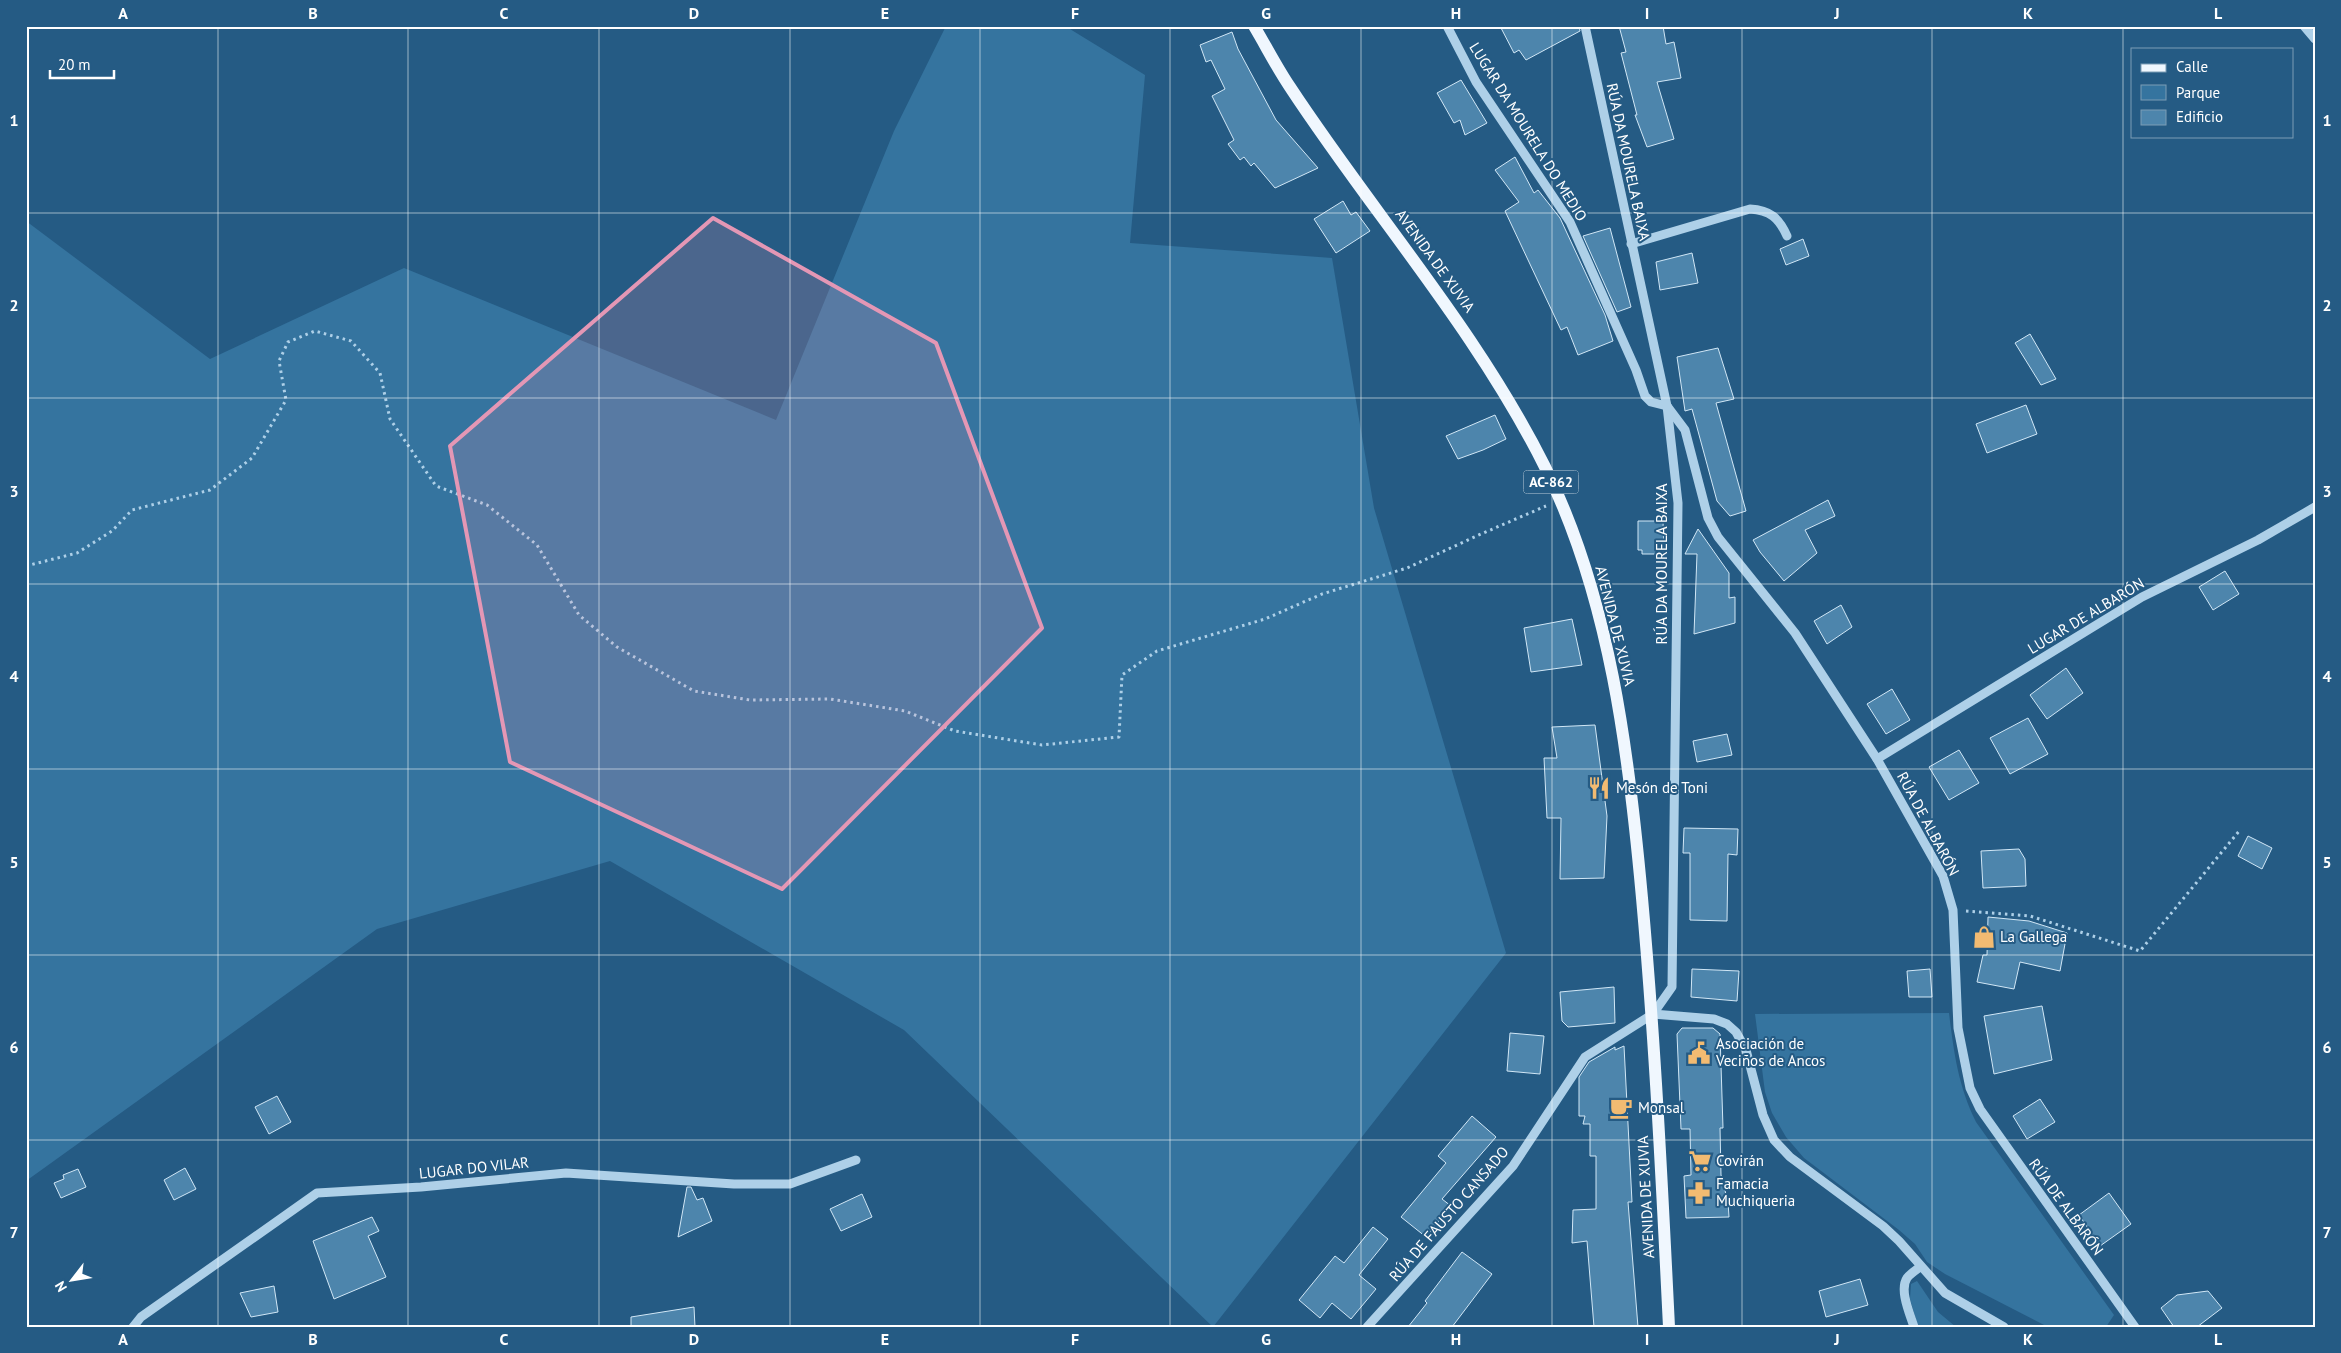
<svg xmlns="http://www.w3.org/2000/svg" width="2341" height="1353" font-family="'PT Sans',sans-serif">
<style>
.green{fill:#35749f}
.building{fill:#4d85ac;stroke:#d1e7f6}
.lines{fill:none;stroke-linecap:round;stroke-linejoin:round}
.path{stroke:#aed0e8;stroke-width:3;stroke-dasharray:2.5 4;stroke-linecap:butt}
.minor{stroke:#aed0e8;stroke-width:9}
.major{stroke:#f0f7fe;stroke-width:12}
.marked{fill:#e497b5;fill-opacity:0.2;stroke:#e497b5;stroke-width:4;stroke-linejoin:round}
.grid{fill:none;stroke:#fff;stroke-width:1;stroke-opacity:0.55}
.labels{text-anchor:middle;stroke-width:4;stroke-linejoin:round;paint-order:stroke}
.shield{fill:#255b84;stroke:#beceda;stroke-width:1}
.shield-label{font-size:14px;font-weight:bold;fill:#fff}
.street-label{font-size:15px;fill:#fff;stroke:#255b84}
.poi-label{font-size:15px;fill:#fff;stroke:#255b84;text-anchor:start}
.neatline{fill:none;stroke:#fff;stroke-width:2}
.grid-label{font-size:16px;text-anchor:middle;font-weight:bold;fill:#fff}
</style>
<rect width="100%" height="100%" fill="#255b84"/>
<g class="green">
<path d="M946,26H1065L1145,75L1130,243L1332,258L1374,508L1506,953L1213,1327L904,1030L610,861L377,929L26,1181V221L210,359L404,268L776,420L894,131Z"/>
<path d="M1949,1013C1954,1053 1958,1085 1976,1122L2114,1315L2106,1327H2048L1945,1274L1927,1262L1915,1244L1899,1230L1804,1158L1786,1137L1772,1113L1765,1092L1755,1014Z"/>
<path d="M1917,1281L1938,1312L1956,1327H1918L1910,1299L1911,1284Z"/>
</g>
<g class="building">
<path d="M1500,26H1579L1580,31L1526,60L1519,50L1514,53Z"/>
<path d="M1619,26H1663L1666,44L1674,42L1681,78L1657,82L1674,139L1647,147L1635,115H1637L1621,53L1626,52Z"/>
<path d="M1232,32L1238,49L1276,120L1318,168L1275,188L1254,163L1251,166L1244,157L1240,160L1228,144L1234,140L1212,96L1225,89L1211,60L1206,62L1200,45Z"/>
<path d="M1461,80L1487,123L1465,135L1460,120L1454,123L1437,93Z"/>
<path d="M1515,157L1534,193L1538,190L1560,218L1605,315L1613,341L1578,355L1567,327L1561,330L1505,211L1519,202L1495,170Z"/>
<path d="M1343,201L1351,215L1356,212L1370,231L1336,253L1314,219Z"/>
<path d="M1610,228L1631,307L1617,312L1583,236Z"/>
<path d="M1803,239L1809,256L1786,265L1780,249Z"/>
<path d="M1692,253L1698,283L1660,290L1656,262Z"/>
<path d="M2030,334L2056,379L2041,385L2015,343Z"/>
<path d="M1718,348L1734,399L1716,403L1746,511L1730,516L1717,501L1692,409L1685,411L1677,357Z"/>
<path d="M2026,405L2037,434L1987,453L1976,424Z"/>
<path d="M1495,415L1506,439L1483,450L1458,459L1446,436Z"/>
<path d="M1828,500L1835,516L1805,530L1817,553L1784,581L1760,552L1753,540Z"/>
<path d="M1638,521H1663L1664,554H1642V550H1638Z"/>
<path d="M1698,529L1729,573V598L1735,597V623L1694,634L1697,554H1685Z"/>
<path d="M2225,571L2239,594L2213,610L2199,587Z"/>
<path d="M1841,605L1852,627L1827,644L1814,621Z"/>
<path d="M1572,619L1582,665L1531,672L1524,628Z"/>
<path d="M2066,668L2083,693L2047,719L2030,695Z"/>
<path d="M1892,689L1910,720L1886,734L1867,704Z"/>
<path d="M2028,718L2048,754L2010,774L1990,738Z"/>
<path d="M1595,725L1607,816L1604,878L1560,879L1561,818H1547L1544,758H1557L1552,727Z"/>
<path d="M1727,734L1732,755L1697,762L1693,741Z"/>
<path d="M1959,750L1979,783L1949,800L1929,767Z"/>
<path d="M1684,828L1738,829L1737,855L1728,854L1727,921L1690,920V853H1683Z"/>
<path d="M2248,836L2272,848L2262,869L2238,856Z"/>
<path d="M2019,849L2025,859L2026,886L1983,888L1981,851Z"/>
<path d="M1988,917L2029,921L2067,933L2060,971L2020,962L2014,989L1977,982L1983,955H1987Z"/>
<path d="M1692,969L1739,971L1737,1001L1691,997Z"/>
<path d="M1930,969L1932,997H1909L1907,971Z"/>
<path d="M1614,987L1615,1023L1568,1027L1562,1021L1560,992Z"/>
<path d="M2042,1006L2052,1060L1994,1074L1984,1016Z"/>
<path d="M1682,1028H1713L1720,1034L1723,1128H1720L1721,1175L1728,1202L1729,1217L1686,1218L1684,1176L1691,1175L1690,1129H1681L1677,1034Z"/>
<path d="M1510,1033L1544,1036L1540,1074L1507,1071Z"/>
<path d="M1624,1046L1632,1202H1628L1638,1327H1594L1587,1241L1572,1243L1573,1210L1596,1209V1156H1590V1124H1583L1585,1116H1579V1077L1589,1062L1615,1047V1050Z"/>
<path d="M277,1096L291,1122L269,1134L255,1107Z"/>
<path d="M2040,1099L2055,1122L2027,1139L2013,1116Z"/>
<path d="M1472,1116L1496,1137L1442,1199L1451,1206L1426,1237L1401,1217L1446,1163L1438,1156Z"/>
<path d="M185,1168L196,1189L174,1200L164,1180Z"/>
<path d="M78,1169L86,1187L61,1198L54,1183L64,1179L63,1175Z"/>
<path d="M687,1187H691L697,1200L703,1198L712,1221L678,1237Z"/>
<path d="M2109,1193L2131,1224L2100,1246L2079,1215Z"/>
<path d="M862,1194L872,1217L841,1231L830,1209Z"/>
<path d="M372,1217L379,1231L368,1236L386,1277L334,1299L313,1241Z"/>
<path d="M1373,1227L1388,1239L1359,1275L1376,1289L1351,1319L1332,1303L1320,1318L1299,1300L1335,1256L1344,1263Z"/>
<path d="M1462,1252L1492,1274L1452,1327H1408L1427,1303L1425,1301Z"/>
<path d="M1860,1279L1868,1305L1826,1317L1819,1291Z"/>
<path d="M274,1286L278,1312L251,1317L240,1293Z"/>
<path d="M2208,1291L2222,1308L2197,1327H2174L2161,1308L2177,1295Z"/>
<path d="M694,1307L695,1327H631V1317Z"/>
</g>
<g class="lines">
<g class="path">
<path d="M26,566L77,553L112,531L132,510L210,490L252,458L286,400L279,361L288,342L315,331L351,341L380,373L390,419L436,486L487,505L537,545L579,615L617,647L694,691L750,700L830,699L905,711L955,731L1042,745L1119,737L1122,675L1157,651L1265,619L1322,594L1407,568L1481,534L1546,506"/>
<path d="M1966,911L2030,916L2140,951L2240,830"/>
</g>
<g class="minor">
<path d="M1447,26L1476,82L1570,222L1636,370L1645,396L1651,402L1667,406"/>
<path d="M2304,26L2315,39"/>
<path d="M1631,244L1750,209C1770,210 1779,218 1787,236"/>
<path d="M1667,406L1685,430L1708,518L1718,537L1795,633L1877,759L1943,876L1953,910L1958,1028L1970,1088L1980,1109L2135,1327"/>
<path d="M1877,759L2142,597L2258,540L2315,507"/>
<path d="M1653,1014L1714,1019L1727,1024L1736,1032L1746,1050L1763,1115L1774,1140L1790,1157L1883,1226L1899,1241L1945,1293L2004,1327"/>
<path d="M133,1327L141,1317L317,1193L421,1187L566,1173L734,1184H790L856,1160"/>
<path d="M1367,1327L1513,1166L1585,1057L1653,1014L1672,987L1678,503L1667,406L1585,26"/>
<path d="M1914,1327C1910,1314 1899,1290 1907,1278C1910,1274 1916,1270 1920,1267"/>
</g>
<path class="major" d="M1254,26C1266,46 1277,68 1290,87C1374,215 1476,329 1545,467C1610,598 1629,754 1642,898C1655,1041 1662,1184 1669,1327"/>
</g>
<path class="marked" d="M713,218L936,343L1042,628L782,889L510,762L450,446Z"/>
<path class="grid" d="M218,26V1327M408,26V1327M599,26V1327M790,26V1327M980,26V1327M1170,26V1327M1361,26V1327M1552,26V1327M1742,26V1327M1932,26V1327M2123,26V1327M26,213H2315M26,398H2315M26,584H2315M26,769H2315M26,955H2315M26,1140H2315"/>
<defs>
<symbol id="restaurant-bare" viewBox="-9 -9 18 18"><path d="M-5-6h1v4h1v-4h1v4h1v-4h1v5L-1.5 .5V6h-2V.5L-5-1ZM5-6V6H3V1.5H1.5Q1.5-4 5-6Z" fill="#f2bb72" stroke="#255b84" stroke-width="2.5" paint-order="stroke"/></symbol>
<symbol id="shop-bare" viewBox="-9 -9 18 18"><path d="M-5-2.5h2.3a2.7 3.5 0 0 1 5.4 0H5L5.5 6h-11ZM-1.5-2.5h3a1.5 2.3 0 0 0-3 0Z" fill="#f2bb72" stroke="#255b84" stroke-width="2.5" paint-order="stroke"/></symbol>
<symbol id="civic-bare" viewBox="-9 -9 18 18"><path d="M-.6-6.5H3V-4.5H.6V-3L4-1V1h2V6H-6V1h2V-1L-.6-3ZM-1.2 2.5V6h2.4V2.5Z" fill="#f2bb72" stroke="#255b84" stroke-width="2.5" paint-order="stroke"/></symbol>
<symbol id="cafe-bare" viewBox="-9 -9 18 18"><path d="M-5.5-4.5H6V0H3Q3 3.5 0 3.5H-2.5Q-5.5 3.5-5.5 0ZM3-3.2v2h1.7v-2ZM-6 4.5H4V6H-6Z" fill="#f2bb72" stroke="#255b84" stroke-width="2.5" paint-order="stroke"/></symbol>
<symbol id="supermarket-bare" viewBox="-9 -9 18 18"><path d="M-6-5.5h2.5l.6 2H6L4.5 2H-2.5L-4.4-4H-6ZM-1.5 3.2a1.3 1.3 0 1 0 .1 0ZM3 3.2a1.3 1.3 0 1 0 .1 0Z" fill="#f2bb72" stroke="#255b84" stroke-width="2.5" paint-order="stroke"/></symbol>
<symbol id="pharmacy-bare" viewBox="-9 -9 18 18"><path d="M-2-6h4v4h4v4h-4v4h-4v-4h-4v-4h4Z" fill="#f2bb72" stroke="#255b84" stroke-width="2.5" paint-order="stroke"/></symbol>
</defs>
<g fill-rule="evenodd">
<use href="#restaurant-bare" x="1583" y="772" width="32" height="32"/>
<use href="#shop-bare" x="1968" y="921" width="32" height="32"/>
<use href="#civic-bare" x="1683" y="1037" width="32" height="32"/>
<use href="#cafe-bare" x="1605" y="1092" width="32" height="32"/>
<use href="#supermarket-bare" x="1684" y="1145" width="32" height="32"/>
<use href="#pharmacy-bare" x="1683" y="1177" width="32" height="32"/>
</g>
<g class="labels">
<rect class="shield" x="1523.5" y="470.5" width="55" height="23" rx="4"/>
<g class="shield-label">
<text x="1551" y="487">AC-862</text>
</g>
<g class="street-label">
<text transform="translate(1528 132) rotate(58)" y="5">LUGAR DA MOURELA DO MEDIO</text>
<text transform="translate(1628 162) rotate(78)" y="5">RÚA DA MOURELA BAIXA</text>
<text transform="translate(1435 261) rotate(54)" y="5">AVENIDA DE XUVIA</text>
<text transform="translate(1662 564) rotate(-90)" y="5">RÚA DA MOURELA BAIXA</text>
<text transform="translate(2086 616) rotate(-31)" y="5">LUGAR DE ALBARÓN</text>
<text transform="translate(1615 626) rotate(76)" y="5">AVENIDA DE XUVIA</text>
<text transform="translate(1928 824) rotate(62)" y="5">RÚA DE ALBARÓN</text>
<text transform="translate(474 1168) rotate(-6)" y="5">LUGAR DO VILAR</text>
<text transform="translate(1646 1197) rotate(-93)" y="5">AVENIDA DE XUVIA</text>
<text transform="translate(2066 1207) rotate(54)" y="5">RÚA DE ALBARÓN</text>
<text transform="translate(1449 1214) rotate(-49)" y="5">RÚA DE FAUSTO CANSADO</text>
</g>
<g class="poi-label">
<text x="1616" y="793">Mesón de Toni</text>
<text x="2000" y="942">La Gallega</text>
<text x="1716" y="1049">Asociación de<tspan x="1716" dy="17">Veciños de Ancos</tspan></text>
<text x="1638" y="1113">Monsal</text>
<text x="1716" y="1166">Covirán</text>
<text x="1716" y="1189">Famacia<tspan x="1716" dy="17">Muchiqueria</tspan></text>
</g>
</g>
<rect width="2341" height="1353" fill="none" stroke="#255b84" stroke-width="55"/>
<rect x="2131" y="48" width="162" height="90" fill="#255b84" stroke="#7c9db5"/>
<rect x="2141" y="64" width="25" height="8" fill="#f0f7fe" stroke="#7c9db5"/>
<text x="2176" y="72" font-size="15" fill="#ffffff">Calle</text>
<rect x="2141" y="85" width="25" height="15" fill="#35749f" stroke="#7c9db5"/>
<text x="2176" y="98" font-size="15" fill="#ffffff">Parque</text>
<rect x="2141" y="110" width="25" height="15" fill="#4d85ac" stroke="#7c9db5"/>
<text x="2176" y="122" font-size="15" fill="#ffffff">Edificio</text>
<g transform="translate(72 1280) rotate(239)" stroke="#255b84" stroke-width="4" paint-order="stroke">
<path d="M0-4L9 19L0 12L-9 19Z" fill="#ffffff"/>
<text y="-8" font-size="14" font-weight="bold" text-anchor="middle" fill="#ffffff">N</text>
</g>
<path d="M50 70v8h64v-8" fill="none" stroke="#ffffff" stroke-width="2.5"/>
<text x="58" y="70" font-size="15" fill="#ffffff" stroke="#255b84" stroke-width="4" paint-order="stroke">20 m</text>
<rect x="28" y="28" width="2286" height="1298" class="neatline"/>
<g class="grid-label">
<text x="123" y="19">A</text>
<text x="313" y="19">B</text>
<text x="504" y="19">C</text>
<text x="694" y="19">D</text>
<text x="885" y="19">E</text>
<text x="1075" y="19">F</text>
<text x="1266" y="19">G</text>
<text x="1456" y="19">H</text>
<text x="1647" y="19">I</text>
<text x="1837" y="19">J</text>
<text x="2028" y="19">K</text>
<text x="2218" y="19">L</text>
<text x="14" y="126">1</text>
<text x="2327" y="126">1</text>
<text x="14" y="311">2</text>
<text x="2327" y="311">2</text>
<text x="14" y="497">3</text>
<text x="2327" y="497">3</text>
<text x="14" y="682">4</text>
<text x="2327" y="682">4</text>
<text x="14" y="868">5</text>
<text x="2327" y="868">5</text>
<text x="14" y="1053">6</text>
<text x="2327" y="1053">6</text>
<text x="14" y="1238">7</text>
<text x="2327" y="1238">7</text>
<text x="123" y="1345">A</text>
<text x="313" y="1345">B</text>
<text x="504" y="1345">C</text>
<text x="694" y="1345">D</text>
<text x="885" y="1345">E</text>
<text x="1075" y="1345">F</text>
<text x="1266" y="1345">G</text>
<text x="1456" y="1345">H</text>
<text x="1647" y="1345">I</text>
<text x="1837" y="1345">J</text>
<text x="2028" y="1345">K</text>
<text x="2218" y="1345">L</text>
</g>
</svg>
